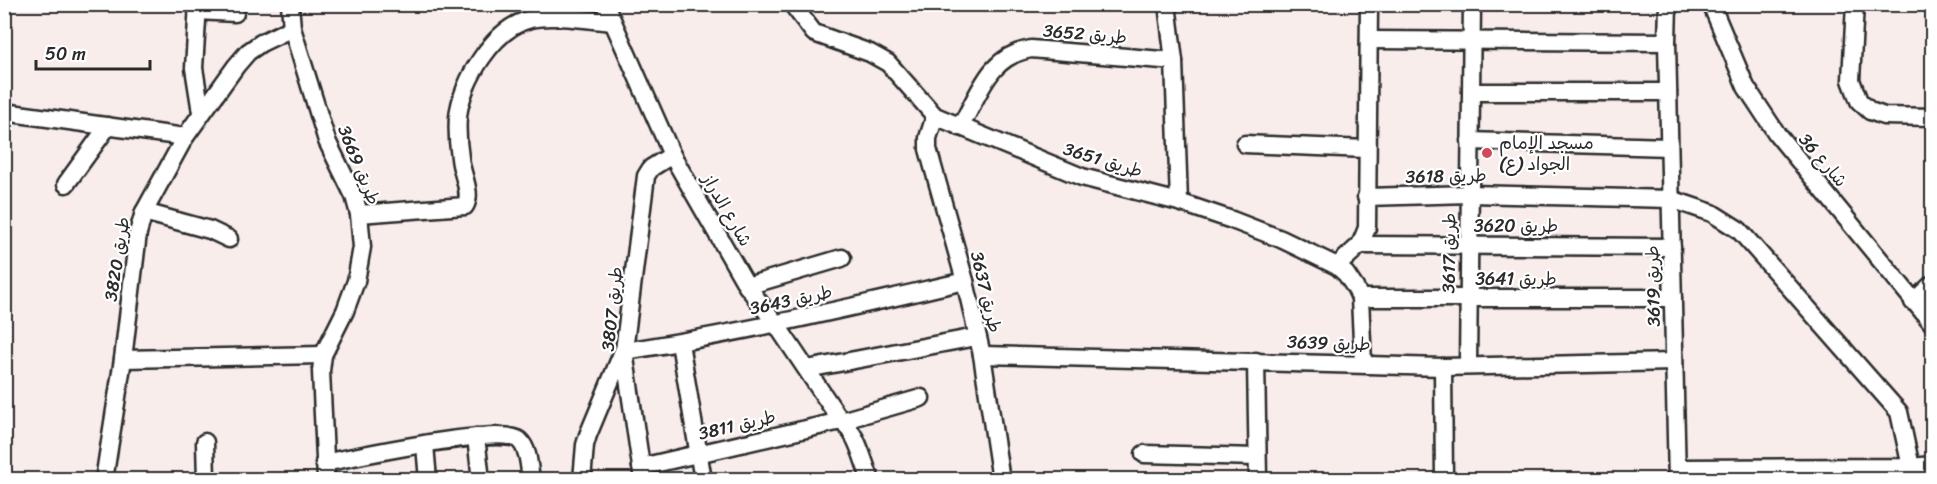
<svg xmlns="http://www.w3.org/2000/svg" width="1937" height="484" font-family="Sriracha,'Playpen Sans Arabic',sans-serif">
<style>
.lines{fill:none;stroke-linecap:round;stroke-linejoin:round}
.minor-casing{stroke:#2b2b2b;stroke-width:21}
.minor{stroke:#fff;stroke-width:16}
.poi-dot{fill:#d1495b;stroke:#fff;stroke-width:2}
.labels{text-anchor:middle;stroke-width:4.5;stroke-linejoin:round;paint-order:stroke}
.street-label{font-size:18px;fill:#2b2b2b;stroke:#fff}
.poi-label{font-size:18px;fill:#2b2b2b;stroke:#fff;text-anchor:start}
</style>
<rect width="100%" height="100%" fill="#f8edeb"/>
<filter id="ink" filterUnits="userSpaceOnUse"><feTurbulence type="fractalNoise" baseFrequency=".0167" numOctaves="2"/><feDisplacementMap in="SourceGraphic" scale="12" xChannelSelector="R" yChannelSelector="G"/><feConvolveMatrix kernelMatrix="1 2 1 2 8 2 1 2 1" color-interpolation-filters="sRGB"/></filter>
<g filter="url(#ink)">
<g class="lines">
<defs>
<g id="minor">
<path d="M198,4L194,68L201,112"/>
<path d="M290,4L292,28L327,141L354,196L359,214L362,247L356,281L345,311L323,355L321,371L326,480"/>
<path d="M605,4L672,155L747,286L776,324L841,421C859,435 862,460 871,480"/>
<path d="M792,4L814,33L870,53L888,63L935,116L1082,177L1179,202L1232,220L1281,239L1337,266L1346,274L1356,289L1360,298L1363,363"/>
<path d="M1167,4L1174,61L1179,202"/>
<path d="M1668,4L1667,42L1677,480"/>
<path d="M1711,4L1746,87L1777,134L1932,323"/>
<path d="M1855,4L1851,80L1859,101L1870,111L1884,116L1932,117"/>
<path d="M197,11L235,13"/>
<path d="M1369,40L1667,42"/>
<path d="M1471,92H1668"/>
<path d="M4,112L185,137"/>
<path d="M935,116L928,138V149L965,281L982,355L1001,480"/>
<path d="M960,127C980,94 988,56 1031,49L1174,61"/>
<path d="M1470,141L1669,147"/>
<path d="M1245,144L1367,149"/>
<path d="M66,184L108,126"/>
<path d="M1366,197L1470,194L1671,199L1712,213L1739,230L1899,412L1911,467"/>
<path d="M144,212L210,230L229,239"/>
<path d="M359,214L465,206C473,193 461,173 460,158C458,145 457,130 458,117C461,82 494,27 531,19C553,14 589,20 613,22"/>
<path d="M1360,245L1672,247"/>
<path d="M1337,266L1360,245L1367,228L1369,4"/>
<path d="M747,286L842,258"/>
<path d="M1360,298H1673"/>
<path d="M1913,302L1932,284"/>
<path d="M680,343L703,480"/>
<path d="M624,351C739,334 851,307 965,281"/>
<path d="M982,355L1443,367L1674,362"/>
<path d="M123,359L323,355"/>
<path d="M1256,361L1258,480"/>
<path d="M1468,365L1472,4"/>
<path d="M1443,367L1444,480"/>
<path d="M807,369L976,337"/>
<path d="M476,437L481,480"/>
<path d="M205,442L206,480"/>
<path d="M425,445L428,480"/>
<path d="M1144,454L1257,457"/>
<path d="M324,463C354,457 501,425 519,440C529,449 529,467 531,480"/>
<path d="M641,467L841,421L921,398"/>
<path d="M1677,468L1911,467L1932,465"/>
<path d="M104,480L123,359L138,233L144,212L185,137L236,66L248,52L261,43L292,28"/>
<path d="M582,480L585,445L588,435L623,351"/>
<path d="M643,480L624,351L646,176L651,168L672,155"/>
</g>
</defs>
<use href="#minor" class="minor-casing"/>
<use href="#minor" class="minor"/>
</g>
</g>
<circle class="poi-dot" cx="1487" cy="153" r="6"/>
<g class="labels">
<g class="street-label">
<text transform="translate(1085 34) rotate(5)" y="6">طريق 3652</text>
<text transform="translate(1103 160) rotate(17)" y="6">طريق 3651</text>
<text transform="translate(1823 160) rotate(50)" y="6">شارع 36</text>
<text transform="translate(359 165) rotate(68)" y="6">طريق 3669</text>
<text transform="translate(1446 176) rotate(-1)" y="6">طريق 3618</text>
<text transform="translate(727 210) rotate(60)" y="6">شارع الدراز</text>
<text x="1516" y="232">طريق 3620</text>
<text transform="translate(1449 253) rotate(-89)" y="6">طريق 3617</text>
<text transform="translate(117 259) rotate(-81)" y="6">طريق 3820</text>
<text x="1516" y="285">طريق 3641</text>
<text transform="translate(1653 286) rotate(-91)" y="6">طريق 3619</text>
<text transform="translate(986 292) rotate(77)" y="6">طريق 3637</text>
<text transform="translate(791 300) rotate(-12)" y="6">طريق 3643</text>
<text transform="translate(612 309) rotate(-84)" y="6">طريق 3807</text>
<text transform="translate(1329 343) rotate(2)" y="6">طريق 3639</text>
<text transform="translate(737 425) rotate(-13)" y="6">طريق 3811</text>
</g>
<g class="poi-label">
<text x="1499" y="149">مسجد الإمام<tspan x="1499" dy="21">الجواد (ع)</tspan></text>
</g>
</g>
<rect width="1937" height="484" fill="none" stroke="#fff" stroke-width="24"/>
<rect x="12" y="12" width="1913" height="460" fill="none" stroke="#2b2b2b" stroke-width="2" filter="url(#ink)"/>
<path d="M36 60v9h114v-9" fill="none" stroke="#2b2b2b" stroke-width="3"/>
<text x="45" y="60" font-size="18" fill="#2b2b2b" stroke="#ffffff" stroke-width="4.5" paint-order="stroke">50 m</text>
</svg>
